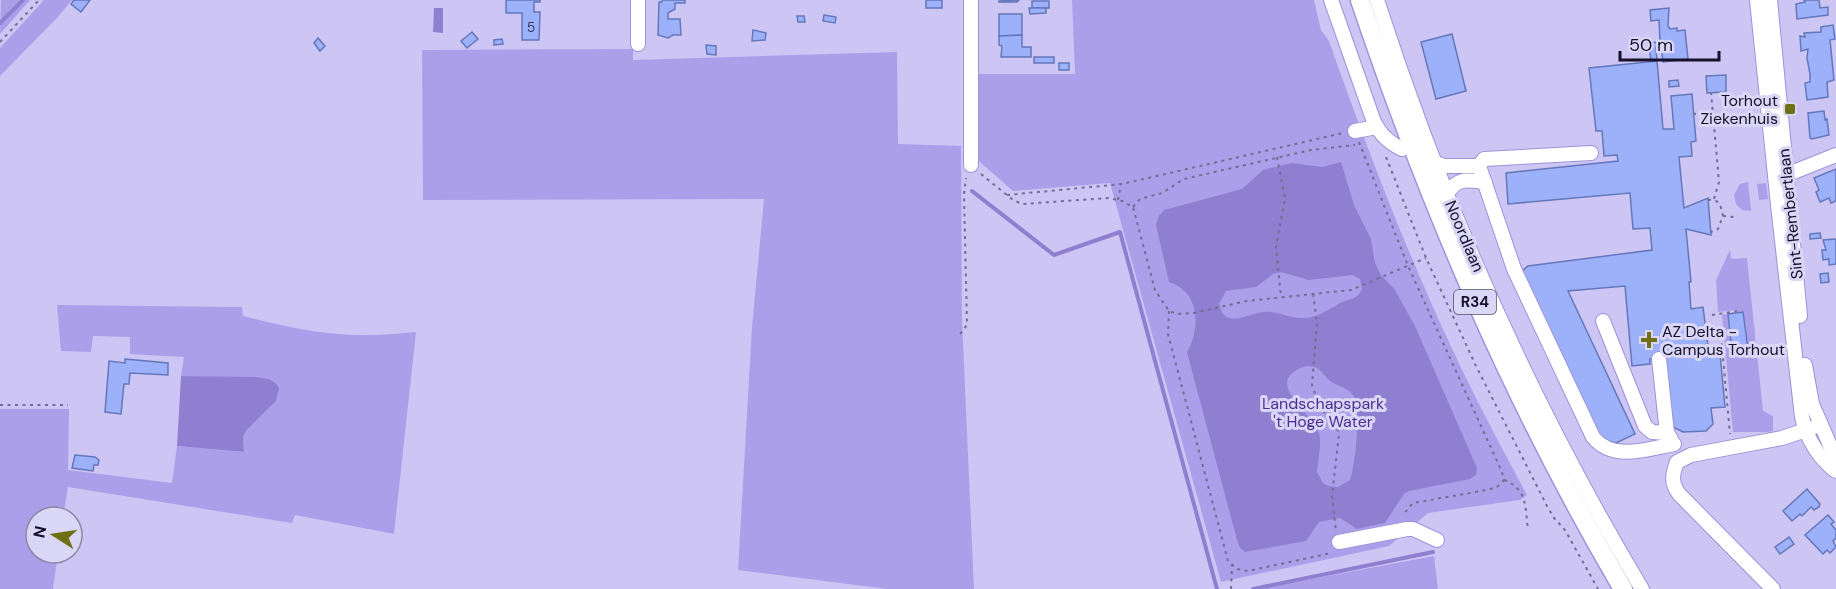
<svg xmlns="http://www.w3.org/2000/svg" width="1836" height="589" font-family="'DM Sans',sans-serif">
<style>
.green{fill:#ac9fea}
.water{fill:#8f7fd1;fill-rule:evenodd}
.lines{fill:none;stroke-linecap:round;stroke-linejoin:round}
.stream{stroke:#8f7fd1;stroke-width:4}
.building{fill:#9db1fa;stroke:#6577bb;stroke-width:1.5}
.minor-casing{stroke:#9e91da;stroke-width:16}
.major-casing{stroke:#9e91da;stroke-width:21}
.path{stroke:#736d92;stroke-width:2;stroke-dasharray:3 4.5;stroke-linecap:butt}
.minor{stroke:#fff;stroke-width:14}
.major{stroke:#fff;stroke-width:18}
.poi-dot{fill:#6d7015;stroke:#dad6f5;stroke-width:2}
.labels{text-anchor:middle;stroke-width:6;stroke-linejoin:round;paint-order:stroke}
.number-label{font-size:14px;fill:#38385f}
.shield{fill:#dad6f5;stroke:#514b68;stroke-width:1.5}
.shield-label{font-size:15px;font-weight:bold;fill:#16102b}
.poi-label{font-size:16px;fill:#16102b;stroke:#dad6f5;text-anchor:end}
.street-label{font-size:16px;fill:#16102b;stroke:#dad6f5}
.park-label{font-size:16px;fill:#4a2d8e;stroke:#dad6f5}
</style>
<rect width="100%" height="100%" fill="#cdc6f4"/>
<g class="green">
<path d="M1,0H30L0,34Z"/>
<path d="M44,0H72L57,18L0,76V48Z"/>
<path d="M1072,0H1314L1321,30L1329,41C1369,155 1413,269 1466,378C1485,417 1506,456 1527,495L1520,500L1428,513L1389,546L1221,582L1110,183L1013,191L980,162L977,156V74H1075Z"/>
<path d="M633,49V60L897,52L898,144L961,146L962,320L974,589H887L738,570L752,327L764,199L423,200L422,50Z"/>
<path d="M1748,182L1751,211L1742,210L1736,204L1734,195L1740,184Z"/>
<path d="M1766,183L1768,199L1759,200L1757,184Z"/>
<path d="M1730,250L1731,259L1747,258L1763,411L1773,416V431L1769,432H1733L1722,315L1728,314L1732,350L1738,313L1737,310L1718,312L1716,280Z"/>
<path d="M57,305L242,307L243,316C284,326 326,336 369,335C384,335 400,333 416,332L394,534L295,515L292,523L68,487L63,517H36V553H58L53,589H0V409H69L68,470L172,483L177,446L244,452L243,437L246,431L276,401L267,378L181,376L184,357L130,354V337L93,336L91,352L61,351Z"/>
<path d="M1434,556L1438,589H1258Z"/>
</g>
<g class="water">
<path d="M434,8H443V33L433,32Z"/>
<path d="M1341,162L1354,205L1371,239L1375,263L1381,275L1395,290L1415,326L1477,468L1476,475L1470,479L1409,491L1404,494L1385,523L1357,529L1340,518L1319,522L1306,541L1245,552L1240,548L1237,540L1187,352C1201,328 1200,292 1169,282L1156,225L1158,217L1164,210L1242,189L1263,170L1292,163L1322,167ZM1281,272L1309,280L1353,275L1360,279L1362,289C1357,301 1349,298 1340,303C1323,313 1313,321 1293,317C1283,315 1275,311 1265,312C1254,312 1240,321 1229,318C1222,316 1221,310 1219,304L1226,291L1256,287L1273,274ZM1306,366C1320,366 1321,372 1329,380C1336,386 1347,387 1353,395C1362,408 1355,465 1350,480L1338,487L1328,486L1323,483L1317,472C1318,460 1322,444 1319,433C1314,413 1259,382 1306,366Z"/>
<path d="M181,376L256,377C266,378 274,379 279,388L276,401L246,431L243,437L244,452L177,446Z"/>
</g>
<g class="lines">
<g class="stream">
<path d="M0,23L23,0"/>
<path d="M972,191L1054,255L1120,232L1217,589"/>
<path d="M1253,589L1433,552"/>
</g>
</g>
<g class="building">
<path d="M74,0H90L81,12L71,4Z"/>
<path d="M506,0H540V2H534V12H540L539,40H522V13H506Z"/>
<path d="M662,0H685V3H675V9L668,13V19H680L681,35H673L668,38L658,35L659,2H662Z"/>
<rect x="926" y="0" width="16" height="8"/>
<path d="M1019,0L1017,2H999V1Z"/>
<path d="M1804,0H1819L1820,8L1828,7V15L1797,19L1796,4L1805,2Z"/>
<rect x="1032" y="1" width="17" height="7"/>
<path d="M1029,8H1046V13L1030,14Z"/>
<path d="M1669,8L1668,26L1670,29L1677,28V31L1685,30L1688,59L1663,62L1661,47L1656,48L1657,61L1651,62L1649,43L1660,42L1659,20L1651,21L1650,10Z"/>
<path d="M999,14H1022V35L999,36Z"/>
<path d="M824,15L836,17L835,23L823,21Z"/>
<path d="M797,16H804L805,22H798Z"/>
<path d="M1833,25L1835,39L1830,40L1834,80L1827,82L1828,97L1807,100L1805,83L1810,82V74L1807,58L1808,49L1801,51L1800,36L1805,37L1804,33L1821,32V27Z"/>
<path d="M753,30L766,33L765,40L752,41Z"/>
<path d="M472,32L478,39L467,48L461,41Z"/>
<path d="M1452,34L1466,91L1436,99L1421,42Z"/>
<path d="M1022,35V47H1031V57H1001L1002,46L999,45V36Z"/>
<path d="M318,38L325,46L320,51L314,43Z"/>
<path d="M502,39L503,44L494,45V40Z"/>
<path d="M706,45L716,46V55L707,54Z"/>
<rect x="1034" y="57" width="20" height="6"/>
<path d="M1657,61L1663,129H1674L1671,96L1692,94L1696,141L1691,142L1692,156L1679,157L1684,208L1708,198L1711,235L1686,229L1691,282H1689L1691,309L1703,307L1709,354H1720L1725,407L1711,408L1713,424L1706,431L1683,432L1671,426L1665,358L1650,359V364L1632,366L1625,286L1568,291L1635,434L1616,443L1601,440L1522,271L1528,266L1652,250L1650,228L1633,229L1630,193L1508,204L1506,173L1618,161L1617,155L1604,156L1602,131H1596L1589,68Z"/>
<rect x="1059" y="63" width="10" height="7"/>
<path d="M1726,75V92L1707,93L1706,76Z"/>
<path d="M1678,80L1679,86L1669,87V81Z"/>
<path d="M1824,111L1825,120L1827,119L1829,135L1812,139L1810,138L1808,113Z"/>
<path d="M1836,169V201L1831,203L1829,198L1820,202L1816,192L1819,190L1814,178Z"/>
<path d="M1820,233L1821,238L1810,239V234Z"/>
<path d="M1836,239V264L1829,265V259L1823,260L1822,250H1826L1823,240Z"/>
<path d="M1828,273L1829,282L1821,283L1820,274Z"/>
<path d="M1743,312L1748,349L1732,351L1728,314Z"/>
<path d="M125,359L168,363V375L130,373L129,384H124L121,414L105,412L109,361L125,363Z"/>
<path d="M75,455L95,457L99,460L98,465H94L93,471L72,468Z"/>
<path d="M1807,489L1820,504L1819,507L1814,510L1811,507L1802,516L1800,514L1792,521L1783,511Z"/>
<path d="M1828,515L1834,522L1831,524L1836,530V538L1833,541L1836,547L1830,553L1827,550L1823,554L1805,535Z"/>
<path d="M1789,537L1794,544L1780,554L1775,547Z"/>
</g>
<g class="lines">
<defs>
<g id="minor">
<path d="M638,0V44"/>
<path d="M1331,0L1374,122C1381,135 1388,142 1402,149"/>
<path d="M1377,0C1443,205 1531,404 1642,589"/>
<path d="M1757,0L1778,205L1802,417C1806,437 1819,459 1836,471"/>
<path d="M1770,0L1800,316"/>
<path d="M1355,131L1377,127"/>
<path d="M1591,153L1484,159L1479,166L1514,269L1593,437C1613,462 1647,449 1674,444"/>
<path d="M1435,163L1444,166H1479"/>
<path d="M971,165V0"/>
<path d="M1777,176L1786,175L1836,155"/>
<path d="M1447,193C1459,177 1466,180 1485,182"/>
<path d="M1603,321L1645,426L1652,432L1667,433"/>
<path d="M1659,359L1667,433L1671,439"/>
<path d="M1805,365L1812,404L1836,459"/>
<path d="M1339,542L1407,529H1413L1437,540"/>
<path d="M1773,589L1679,494C1671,483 1672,475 1677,462L1691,455L1782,438L1812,428"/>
</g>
<path id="major" d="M1360,0C1430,207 1512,400 1623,589"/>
</defs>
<use href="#minor" class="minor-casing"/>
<use href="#major" class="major-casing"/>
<g class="path">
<path d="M0,42L39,0"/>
<path d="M1711,92L1719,182L1714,199"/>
<path d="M1693,114L1712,113"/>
<path d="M1359,142L1408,266L1502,472L1504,480L1497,487L1487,490L1413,503L1403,515"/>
<path d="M1277,157L1285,199L1276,246L1281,297"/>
<path d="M1386,157L1426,258L1476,366L1547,506L1554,518L1565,530L1598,589"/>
<path d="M981,174L1013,200L1022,204L1109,198L1122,201L1133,207L1155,290L1169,311L1177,314L1194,313L1247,301L1351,290L1426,258"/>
<path d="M1007,195L1122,184L1343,133"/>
<path d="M1118,200L1121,185"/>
<path d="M1708,200C1719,198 1721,206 1723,216L1718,229L1711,232"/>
<path d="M1133,207L1140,199L1162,193L1184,179L1311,150L1355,145"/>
<path d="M1723,216L1734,217"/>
<path d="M1313,294L1317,323L1312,385L1320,407L1337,428L1339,434L1332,496L1336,531"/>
<path d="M1169,311L1168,334L1228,561L1237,569L1248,571L1331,553"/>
<path d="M1712,315L1738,311"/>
<path d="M960,334L967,325L964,194L966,178"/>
<path d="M1721,336L1730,434"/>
<path d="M0,405H68"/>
<path d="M1504,480C1528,489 1525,508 1528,530"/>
<path d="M1231,589L1232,565"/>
</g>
<use href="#minor" class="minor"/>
<use href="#major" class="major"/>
</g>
<g class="poi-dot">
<rect x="1784" y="103" width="12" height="12" rx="3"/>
<path d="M1646 331h6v6h6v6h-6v6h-6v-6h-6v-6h6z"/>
</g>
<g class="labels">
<g class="number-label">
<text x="531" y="32">5</text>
</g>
<rect class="shield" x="1454" y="290" width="42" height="24" rx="4.5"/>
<g class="shield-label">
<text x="1475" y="307">R34</text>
</g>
<g class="poi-label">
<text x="1778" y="106">Torhout<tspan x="1778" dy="18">Ziekenhuis</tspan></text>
<text x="1662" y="337" text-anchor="start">AZ Delta -<tspan x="1662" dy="18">Campus Torhout</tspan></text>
</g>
<g class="street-label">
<text transform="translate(1790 214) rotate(-96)" y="6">Sint-Rembertlaan</text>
<text transform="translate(1465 236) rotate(67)" y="6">Noordlaan</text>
</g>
<g class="park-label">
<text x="1323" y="409">Landschapspark<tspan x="1323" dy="18">'t Hoge Water</tspan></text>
</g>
</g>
<g transform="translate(54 535) rotate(282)"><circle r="28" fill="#dad6f5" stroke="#8c87a4" stroke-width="1.5"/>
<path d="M0-4.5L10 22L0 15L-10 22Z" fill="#6d7015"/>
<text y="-9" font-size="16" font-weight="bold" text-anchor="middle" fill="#16102b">N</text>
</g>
<path d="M1620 51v9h99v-9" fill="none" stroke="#16102b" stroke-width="3"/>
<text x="1629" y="51" font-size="18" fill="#16102b" stroke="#dad6f5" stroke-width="4.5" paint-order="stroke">50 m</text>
</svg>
